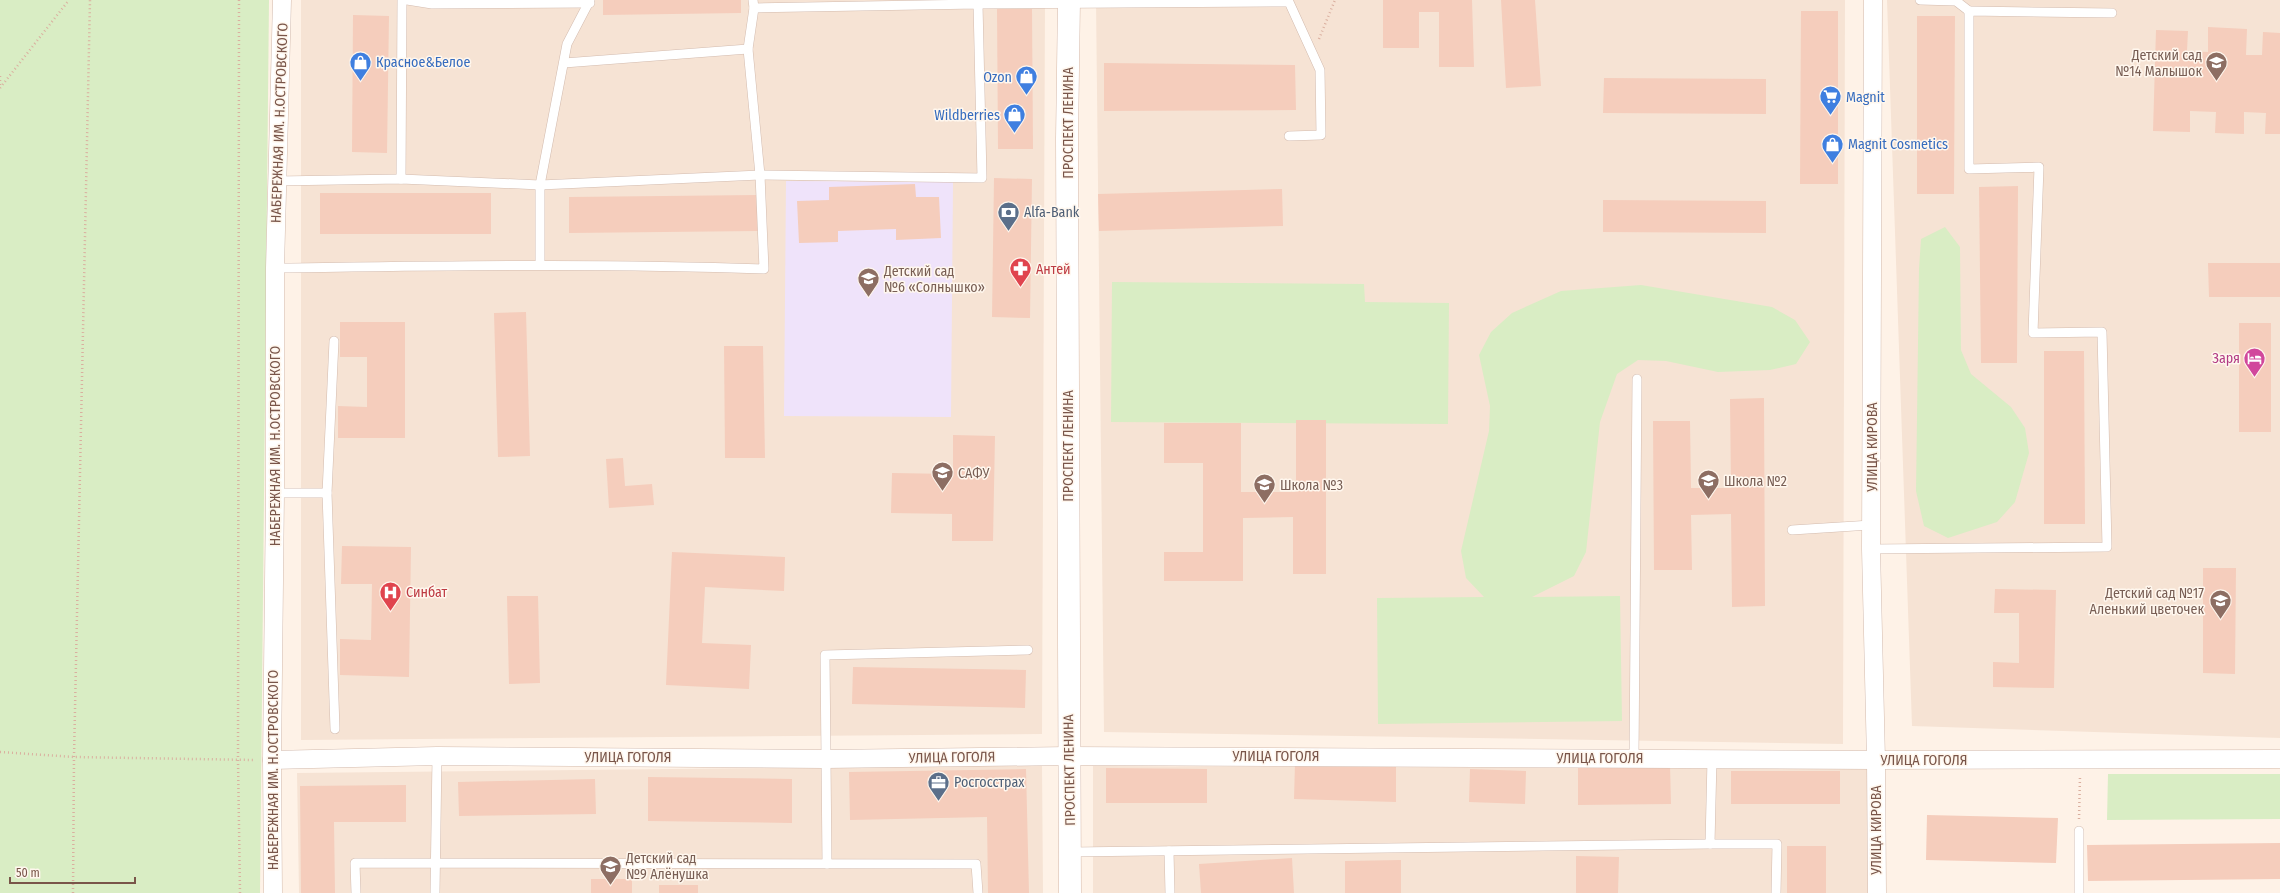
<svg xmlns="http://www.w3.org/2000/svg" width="2280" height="893" font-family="'Fira Sans Condensed',sans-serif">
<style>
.residential{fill:#f6e3d4}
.education{fill:#efe3fa}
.green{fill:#d9edc4}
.building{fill:#f5cdbc}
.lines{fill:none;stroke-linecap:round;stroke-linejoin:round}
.lane-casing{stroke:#d3bbae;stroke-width:10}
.street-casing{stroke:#d3bbae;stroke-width:19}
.secondary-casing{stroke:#d6baab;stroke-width:23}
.path{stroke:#daaf9f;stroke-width:2.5;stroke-dasharray:1 3;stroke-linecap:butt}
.lane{stroke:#fff;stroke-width:9}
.street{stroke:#fff;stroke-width:18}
.secondary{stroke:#fff;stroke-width:22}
.labels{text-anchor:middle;stroke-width:3;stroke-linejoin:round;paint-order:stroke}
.education-label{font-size:14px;fill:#785e54;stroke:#fff7ee;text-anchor:start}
.shop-label{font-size:14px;fill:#366cbe;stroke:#fff7ee;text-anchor:start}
.street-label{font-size:14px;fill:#795549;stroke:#fff7ee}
.service-label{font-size:14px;fill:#4e5e75;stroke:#fff7ee;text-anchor:start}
.health-label{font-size:14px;fill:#be3a42;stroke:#fff7ee;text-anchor:start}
.hotel-label{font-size:14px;fill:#b23c85;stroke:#fff7ee;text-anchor:end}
</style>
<rect width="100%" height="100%" fill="#fef2e7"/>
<g class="residential">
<path d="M301,0H1045L1042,734L301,740Z"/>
<path d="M1096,0H1845L1843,744L1104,732Z"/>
<path d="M1887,0H2280V738L1912,726Z"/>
<path d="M1042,765L1043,893H299L297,773Z"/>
<path d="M1093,766L1873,769L1869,893H1093Z"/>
</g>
<path class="education" d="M786,181L953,182L951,417L784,416Z"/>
<g class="green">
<path d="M0,0H269L260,893H0Z"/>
<path d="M1945,227L1960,247L1961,350L1971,374L2011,407L2025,428L2029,453L2015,502L1997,522L1948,538L1924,526L1916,491L1919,269L1921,239Z"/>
<path d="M1112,282L1364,284L1365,302L1449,303L1448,424L1111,422Z"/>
<path d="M1641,285L1772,307L1795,320L1810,342L1796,364L1770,370L1718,372L1666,361L1638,360L1617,374L1600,422L1586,552L1574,576L1532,597L1620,596L1622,721L1378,724L1377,598L1484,597L1466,578L1461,551L1489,431L1490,406L1479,355L1491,332L1512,313L1561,291Z"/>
<path d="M2108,774H2280V819L2107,820Z"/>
</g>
<g class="building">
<path d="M603,0H741V13L603,15Z"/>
<path d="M1383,0H1472L1474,67H1439V12H1419V48H1383Z"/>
<path d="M1501,0H1535L1541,86L1506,88Z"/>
<path d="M997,9H1032L1033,149H998Z"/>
<path d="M1801,11H1838V184H1800Z"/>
<path d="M353,15L389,16L387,153L352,152Z"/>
<path d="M1917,16H1955L1954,194H1917Z"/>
<path d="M2208,27L2247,29L2246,55H2262L2263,32L2280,33V134H2265L2266,113L2244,112V134L2215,133L2216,112L2190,111V132L2153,131L2156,30L2188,31L2187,51L2208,52Z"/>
<path d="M1104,63L1295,65L1296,110L1104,111Z"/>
<path d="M1604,78L1766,79V114L1603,113Z"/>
<path d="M994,178L1032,179L1030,318L992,317Z"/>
<path d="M915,184L916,197H939L941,238L896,240V229L838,231V242L799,243L797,201L829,200V187Z"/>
<path d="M2018,186L2017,363H1981L1979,187Z"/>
<path d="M1282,189L1283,226L1099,231L1098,194Z"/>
<rect x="320" y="193" width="171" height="41"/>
<path d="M757,195L758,231L569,233V197Z"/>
<path d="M1603,200L1766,201V233L1603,232Z"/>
<path d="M2208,263H2280V297H2209Z"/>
<path d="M526,312L530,456L498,457L494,313Z"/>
<path d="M340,322H405V438H338V406L367,407V357H340Z"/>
<rect x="2239" y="323" width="32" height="109"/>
<path d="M724,346H763L765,458H725Z"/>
<path d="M2044,351H2084L2085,524H2044Z"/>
<path d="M1764,398L1765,606L1732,607L1731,514L1691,515L1692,570H1654L1653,421H1690L1691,488H1731L1730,399Z"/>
<path d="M1296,420H1326V574H1293V517L1243,518V581H1164V552H1203V463H1164V423H1241V492H1296Z"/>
<path d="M953,435L995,436L993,541H952V514L891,513L892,473L953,474Z"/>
<path d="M623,458L625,486L652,484L654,505L609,508L606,459Z"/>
<path d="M342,546L411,547L409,677L340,675V639L371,640L372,584H341Z"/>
<path d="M672,552L785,557L784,591L705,587L702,643L751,645L749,689L666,685Z"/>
<path d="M2203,568H2236L2235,674L2203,673Z"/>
<path d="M1995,589L2056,590L2054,688L1993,687V662L2019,663V613H1994Z"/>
<path d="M507,596H538L540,683L509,684Z"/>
<path d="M853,667L1026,670L1025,708L852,704Z"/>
<path d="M1295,763L1396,766V802L1294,799Z"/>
<path d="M1670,765L1671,804L1578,805V766Z"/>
<path d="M1106,768L1207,769V803H1106Z"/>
<path d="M1026,769L1029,893H988L987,817L850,820L849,772Z"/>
<path d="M1470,769L1526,771L1525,804L1469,802Z"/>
<rect x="1731" y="771" width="109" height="33"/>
<path d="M648,777L792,779V823L648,821Z"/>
<path d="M595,779L596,814L459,816L458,782Z"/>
<path d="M406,785V822H334L335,893H301L300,786Z"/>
<path d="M1927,815L2058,818L2056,863L1926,860Z"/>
<path d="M2280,843V879L2088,881L2087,845Z"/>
<rect x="1787" y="846" width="39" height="47"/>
<path d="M1576,856L1619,857L1618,893H1576Z"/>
<path d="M1292,858L1294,893H1201L1199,864Z"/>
<path d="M1401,860V893H1345V861Z"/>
<rect x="591" y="879" width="41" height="14"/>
<rect x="659" y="885" width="39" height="8"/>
</g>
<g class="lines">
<defs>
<g id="lane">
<path d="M407,0L432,4L590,3"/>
<path d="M1920,0L1956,1L1969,11"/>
<path d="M978,4L1289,2L1320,70L1321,135L1289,136"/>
<path d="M564,63L748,49"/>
<path d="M401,179L402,0"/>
<path d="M276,181L401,179L540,185L760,175L982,178L978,4L754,8L753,0"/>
<path d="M540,265V185L567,44L590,0"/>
<path d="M275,268C438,266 601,263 764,269L760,175L748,49L754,8"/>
<path d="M334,341L327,493L335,729"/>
<path d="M275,493H327"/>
<path d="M1792,530L1871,525"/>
<path d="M1871,549L2107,547L2102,332L2033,333L2039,167L1969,169V11L2112,13"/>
<path d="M1634,758L1637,379"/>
<path d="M1712,759L1710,844H1777L1776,893"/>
<path d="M1169,851L1170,893"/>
<path d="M1070,852L1710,844"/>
<path d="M827,864L825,655L1028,650"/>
<path d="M356,893L355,863L976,864L978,893"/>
<path d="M435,893L437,756"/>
<path d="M2079,893V831"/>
</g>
<g id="street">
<path d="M1873,0L1871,549L1876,760L1877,893"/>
<path d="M272,760L437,756L825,759L1068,756L1876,760L2280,759"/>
<path d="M273,893L272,760L275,493V268L282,0"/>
</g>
<path id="secondary" d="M1069,0L1067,139L1070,893"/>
</defs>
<use href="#lane" class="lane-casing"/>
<use href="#street" class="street-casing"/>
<use href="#secondary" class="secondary-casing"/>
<g class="path">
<path d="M239,0L238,760L240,893"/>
<path d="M1319,39L1335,0"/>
<path d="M0,76V87"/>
<path d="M0,88L69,0"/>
<path d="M0,752L74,757L255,760"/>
<path d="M2079,819L2080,776"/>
<path d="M73,893L74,757L90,0"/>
</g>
<use href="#lane" class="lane"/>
<use href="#street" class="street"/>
<use href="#secondary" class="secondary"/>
</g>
<defs>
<symbol id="shop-pin" viewBox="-11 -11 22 30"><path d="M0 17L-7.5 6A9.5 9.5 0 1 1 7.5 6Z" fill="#3f7fe0" stroke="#fff7ee"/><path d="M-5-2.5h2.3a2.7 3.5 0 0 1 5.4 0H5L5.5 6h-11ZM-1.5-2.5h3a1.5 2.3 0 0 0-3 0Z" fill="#fff"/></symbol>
<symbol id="school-pin" viewBox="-11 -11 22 30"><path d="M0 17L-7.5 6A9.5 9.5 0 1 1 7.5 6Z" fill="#8d6e63" stroke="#fff7ee"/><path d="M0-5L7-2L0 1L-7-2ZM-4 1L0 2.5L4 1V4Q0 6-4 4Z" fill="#fff"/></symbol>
<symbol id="supermarket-pin" viewBox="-11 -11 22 30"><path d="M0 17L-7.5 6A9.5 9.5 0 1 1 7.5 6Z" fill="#3f7fe0" stroke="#fff7ee"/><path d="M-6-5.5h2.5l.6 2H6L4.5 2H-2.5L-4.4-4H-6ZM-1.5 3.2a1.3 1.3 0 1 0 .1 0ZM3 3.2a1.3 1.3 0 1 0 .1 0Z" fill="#fff"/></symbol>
<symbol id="bank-pin" viewBox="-11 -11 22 30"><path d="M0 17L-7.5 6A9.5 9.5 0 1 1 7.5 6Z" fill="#5c6f8a" stroke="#fff7ee"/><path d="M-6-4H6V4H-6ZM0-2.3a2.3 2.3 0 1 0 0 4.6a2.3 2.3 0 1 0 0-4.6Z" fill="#fff"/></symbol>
<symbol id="pharmacy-pin" viewBox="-11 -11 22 30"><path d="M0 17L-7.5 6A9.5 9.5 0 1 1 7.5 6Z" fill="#e0444e" stroke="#fff7ee"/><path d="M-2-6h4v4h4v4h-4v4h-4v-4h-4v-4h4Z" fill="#fff"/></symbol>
<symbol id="hotel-pin" viewBox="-11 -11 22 30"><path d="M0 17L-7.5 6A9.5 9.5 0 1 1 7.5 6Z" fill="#d1479c" stroke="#fff7ee"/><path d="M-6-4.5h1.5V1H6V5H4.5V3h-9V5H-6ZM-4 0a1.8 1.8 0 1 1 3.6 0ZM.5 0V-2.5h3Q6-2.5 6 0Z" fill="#fff"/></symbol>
<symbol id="university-pin" viewBox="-11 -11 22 30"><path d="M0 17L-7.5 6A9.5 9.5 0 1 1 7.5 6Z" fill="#8d6e63" stroke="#fff7ee"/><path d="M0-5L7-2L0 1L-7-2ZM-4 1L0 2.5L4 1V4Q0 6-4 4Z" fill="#fff"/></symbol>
<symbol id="hospital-pin" viewBox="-11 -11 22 30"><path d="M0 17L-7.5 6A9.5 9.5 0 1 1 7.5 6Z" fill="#e0444e" stroke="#fff7ee"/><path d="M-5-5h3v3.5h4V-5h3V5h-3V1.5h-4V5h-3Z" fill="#fff"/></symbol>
<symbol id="office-pin" viewBox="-11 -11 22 30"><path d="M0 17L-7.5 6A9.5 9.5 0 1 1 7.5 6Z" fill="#5c6f8a" stroke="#fff7ee"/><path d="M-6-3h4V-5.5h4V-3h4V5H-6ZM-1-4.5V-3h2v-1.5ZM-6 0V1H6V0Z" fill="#fff"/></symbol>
</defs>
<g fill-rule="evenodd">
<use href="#shop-pin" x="348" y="50" width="25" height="34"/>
<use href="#school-pin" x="2204" y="50" width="25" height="34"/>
<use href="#shop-pin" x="1014" y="64" width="25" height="34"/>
<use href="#supermarket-pin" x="1818" y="84" width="25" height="34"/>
<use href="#shop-pin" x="1002" y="102" width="25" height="34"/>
<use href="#shop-pin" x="1820" y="132" width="25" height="34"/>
<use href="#bank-pin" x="996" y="200" width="25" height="34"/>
<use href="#pharmacy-pin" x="1008" y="256" width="25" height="34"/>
<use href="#school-pin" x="856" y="266" width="25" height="34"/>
<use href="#hotel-pin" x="2242" y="346" width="25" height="34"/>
<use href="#university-pin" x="930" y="460" width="25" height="34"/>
<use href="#school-pin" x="1696" y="468" width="25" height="34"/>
<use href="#school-pin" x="1252" y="472" width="25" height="34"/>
<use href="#hospital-pin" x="378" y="580" width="25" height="34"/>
<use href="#school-pin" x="2208" y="588" width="25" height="34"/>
<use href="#office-pin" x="926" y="770" width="25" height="34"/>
<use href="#school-pin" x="598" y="854" width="25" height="34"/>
</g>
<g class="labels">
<g class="education-label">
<text x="2202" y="60" text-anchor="end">Детский сад<tspan x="2202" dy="16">№14 Малышок</tspan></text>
<text x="884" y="276">Детский сад<tspan x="884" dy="16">№6 «Солнышко»</tspan></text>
<text x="958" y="478">САФУ</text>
<text x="1724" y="486">Школа №2</text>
<text x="1280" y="490">Школа №3</text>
<text x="2204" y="598" text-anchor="end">Детский сад №17<tspan x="2204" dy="16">Аленький цветочек</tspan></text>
<text x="626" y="863">Детский сад<tspan x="626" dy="16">№9 Алёнушка</tspan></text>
</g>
<g class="shop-label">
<text x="376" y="67">Красное&amp;Белое</text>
<text x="1012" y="82" text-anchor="end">Ozon</text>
<text x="1846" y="102">Magnit</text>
<text x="1000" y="120" text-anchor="end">Wildberries</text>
<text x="1848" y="149">Magnit Cosmetics</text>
</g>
<g class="street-label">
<text transform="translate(279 123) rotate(-88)" y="5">НАБЕРЕЖНАЯ ИМ. Н.ОСТРОВСКОГО</text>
<text transform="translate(1068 123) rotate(-90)" y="5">ПРОСПЕКТ ЛЕНИНА</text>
<text transform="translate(275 446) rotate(-90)" y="5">НАБЕРЕЖНАЯ ИМ. Н.ОСТРОВСКОГО</text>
<text transform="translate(1068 446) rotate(-90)" y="5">ПРОСПЕКТ ЛЕНИНА</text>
<text transform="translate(1872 447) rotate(-90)" y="5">УЛИЦА КИРОВА</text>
<text x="1276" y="761">УЛИЦА ГОГОЛЯ</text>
<text x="628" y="762">УЛИЦА ГОГОЛЯ</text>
<text transform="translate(952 757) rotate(-1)" y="5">УЛИЦА ГОГОЛЯ</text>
<text x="1600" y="763">УЛИЦА ГОГОЛЯ</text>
<text x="1924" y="765">УЛИЦА ГОГОЛЯ</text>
<text transform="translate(273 770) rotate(-90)" y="5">НАБЕРЕЖНАЯ ИМ. Н.ОСТРОВСКОГО</text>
<text transform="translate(1069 770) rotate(-91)" y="5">ПРОСПЕКТ ЛЕНИНА</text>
<text transform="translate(1876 830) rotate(-90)" y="5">УЛИЦА КИРОВА</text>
</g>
<g class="service-label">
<text x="1024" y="217">Alfa-Bank</text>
<text x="954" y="787">Росгосстрах</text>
</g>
<g class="health-label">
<text x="1036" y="274">Антей</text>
<text x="406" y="597">Синбат</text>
</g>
<g class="hotel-label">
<text x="2240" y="363">Заря</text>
</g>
</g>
<path d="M10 877v6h125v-6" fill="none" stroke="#795549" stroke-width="2"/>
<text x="16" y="877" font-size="12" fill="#795549" stroke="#fff7ee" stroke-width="3" paint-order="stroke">50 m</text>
</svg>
